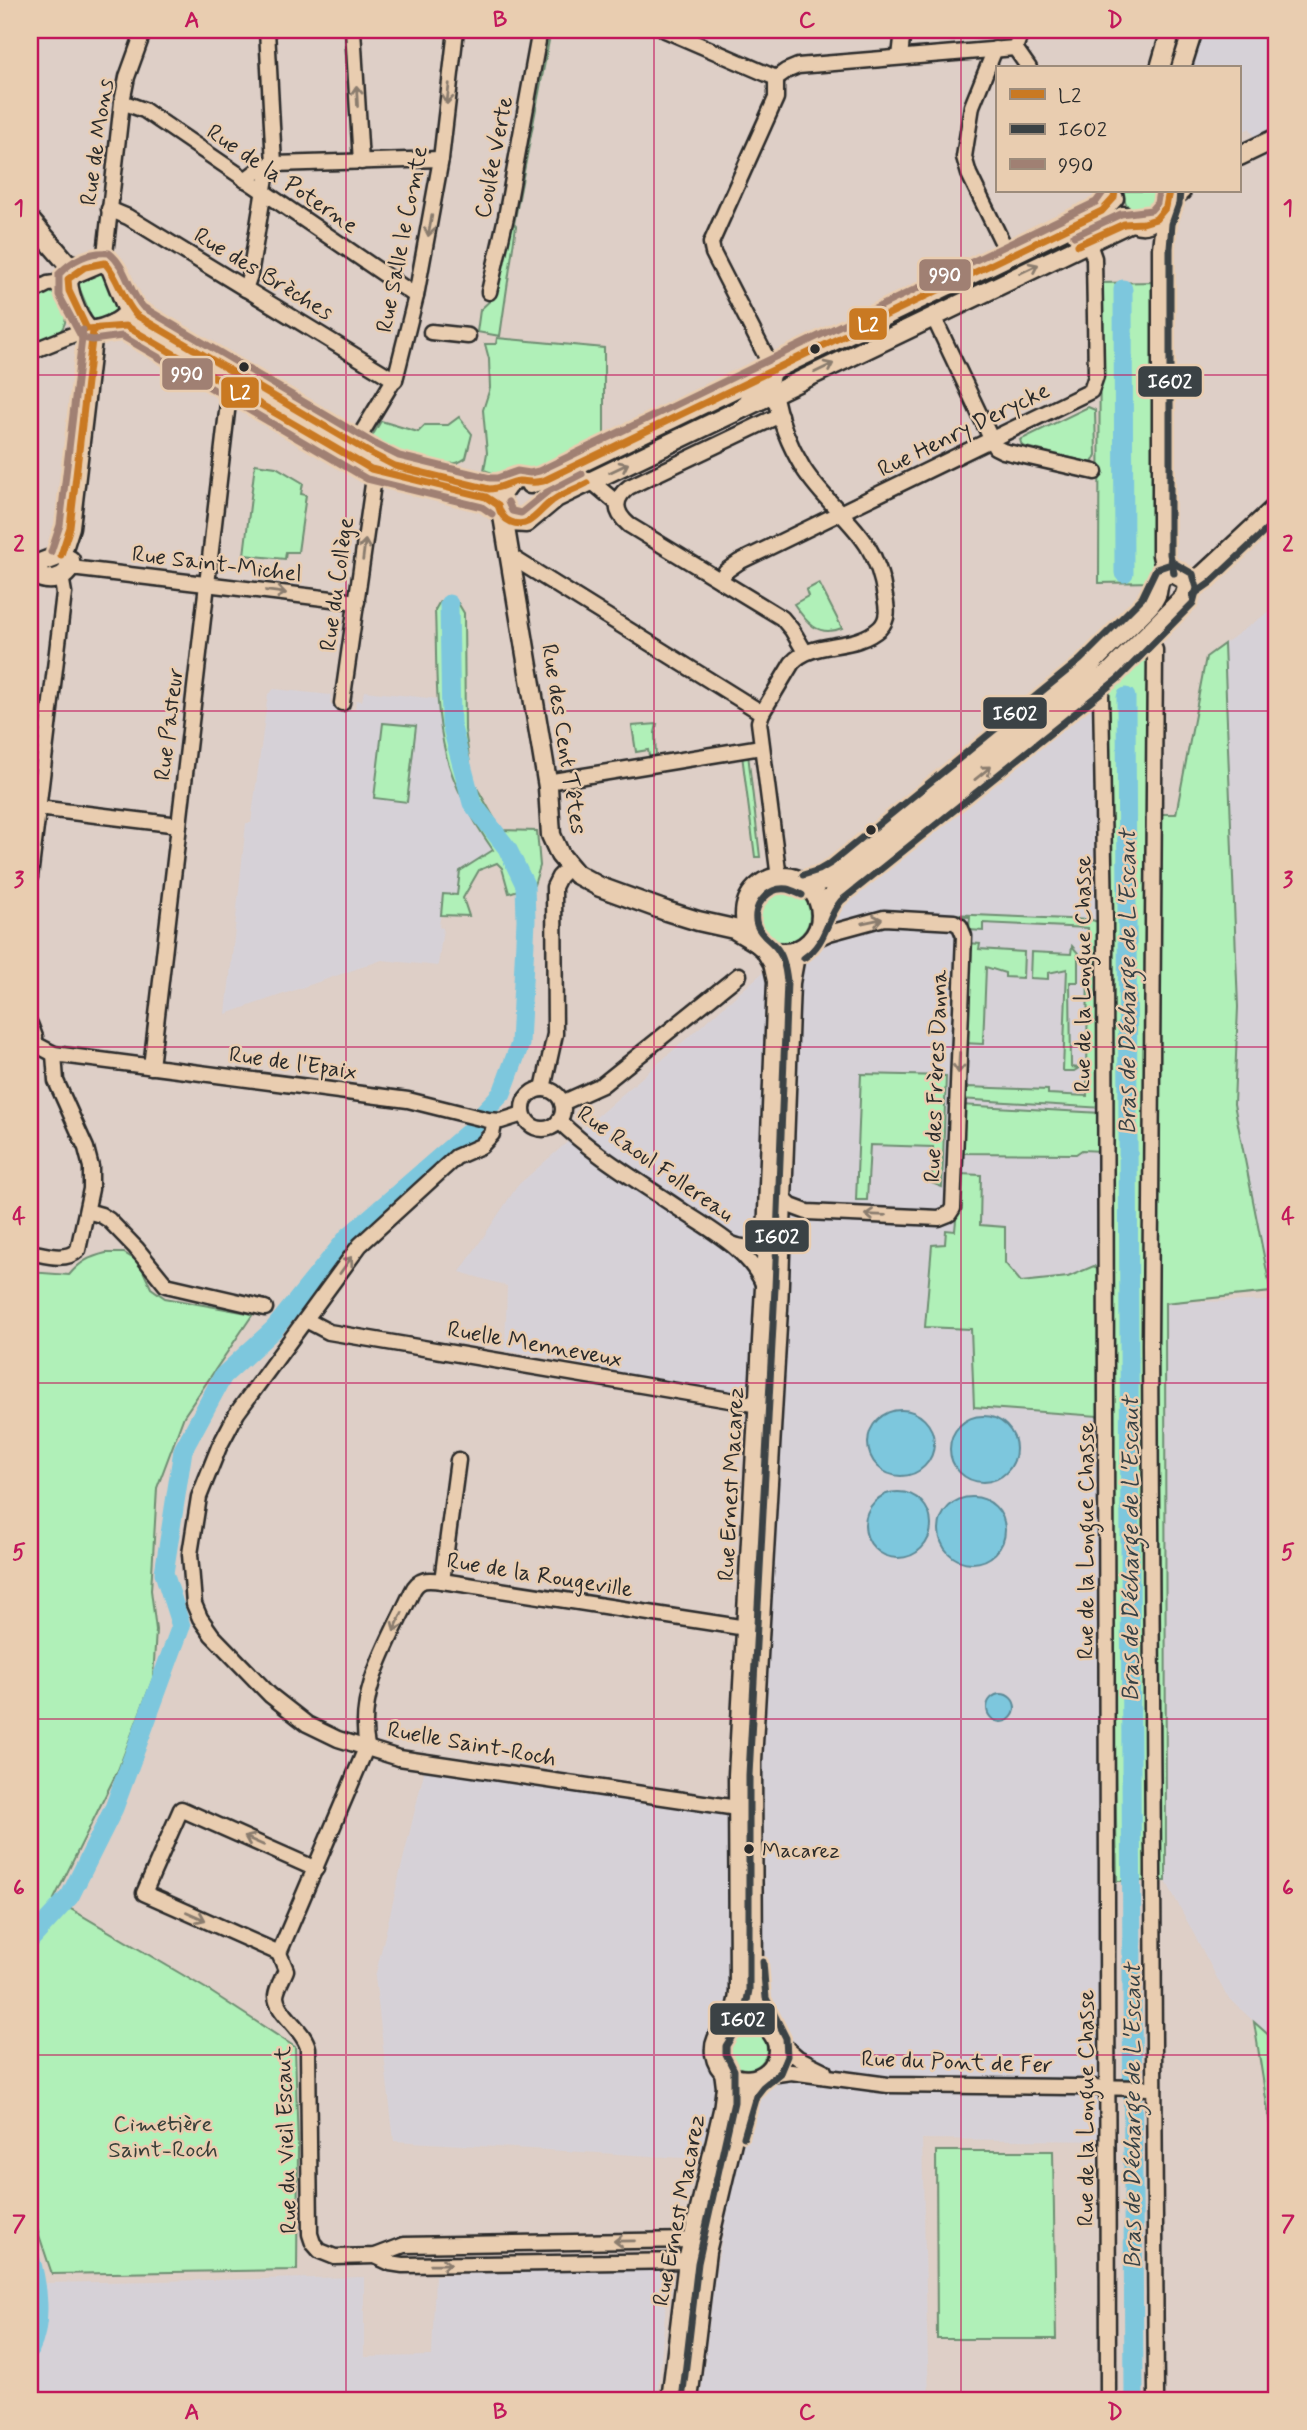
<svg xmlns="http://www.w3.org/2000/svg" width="1307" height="2430" font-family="Mynerve,sans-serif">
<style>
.built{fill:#d6d1d7}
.green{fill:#b0f0b8;stroke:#6e8e72;stroke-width:2}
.water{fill:#7dc7dd;stroke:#5c8996;stroke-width:2}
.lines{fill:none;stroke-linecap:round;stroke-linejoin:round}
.river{stroke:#7dc7dd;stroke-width:19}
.minor-casing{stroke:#2b2b2b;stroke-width:19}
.major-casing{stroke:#2b2b2b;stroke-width:23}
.minor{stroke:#e9cdb0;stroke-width:14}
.major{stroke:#e9cdb0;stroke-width:18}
.bus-1-casing{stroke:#e9cdb0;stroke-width:12}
.bus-2-casing{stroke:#e9cdb0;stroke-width:12}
.bus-3-casing{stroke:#e9cdb0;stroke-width:12}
.bus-1{stroke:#c97922;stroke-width:7}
.bus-2{stroke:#3b4245;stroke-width:7}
.bus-3{stroke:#a08073;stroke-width:7}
.oneway{stroke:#8a7c6e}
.grid{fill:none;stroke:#c2185b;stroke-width:2;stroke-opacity:0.55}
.bus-dot{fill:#2b2b2b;stroke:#e9cdb0;stroke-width:2.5}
.labels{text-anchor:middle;stroke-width:5;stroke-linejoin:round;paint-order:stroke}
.bus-label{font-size:21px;fill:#2b2b2b;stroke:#e9cdb0;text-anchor:start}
.street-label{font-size:23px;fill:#2b2b2b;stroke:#e9cdb0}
.park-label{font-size:23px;fill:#383f39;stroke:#e9cdb0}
.water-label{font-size:24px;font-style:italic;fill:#374246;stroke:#e9cdb0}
.line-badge{stroke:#e9cdb0;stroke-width:2.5}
.badge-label{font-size:19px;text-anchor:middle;font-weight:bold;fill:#fff}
.neatline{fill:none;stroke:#c2185b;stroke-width:2.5}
.grid-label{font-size:23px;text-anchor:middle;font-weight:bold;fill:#c2185b}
</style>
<rect width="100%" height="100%" fill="#decfc7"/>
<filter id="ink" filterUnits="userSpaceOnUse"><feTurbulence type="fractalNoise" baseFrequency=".0143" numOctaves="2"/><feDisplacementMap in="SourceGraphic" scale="14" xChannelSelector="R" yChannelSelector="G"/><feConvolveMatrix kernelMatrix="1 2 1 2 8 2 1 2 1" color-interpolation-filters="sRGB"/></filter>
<g filter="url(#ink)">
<g class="built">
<path d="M1200,30H1277V184L1250,128L1239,133V68H1189Z"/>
<path d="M1277,606V2039H1272L1226,1995L1166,1881L1165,1302L1273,1301L1234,1104L1238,1007L1224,644Z"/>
<path d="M274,689L331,695L330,704L348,707V710H355L356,700L362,701L364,691L438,699L439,719L449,767L468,811L493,851L460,871L457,896L443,895L439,927L443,928L438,966L382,960L226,1014L246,823H251L268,694Z"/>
<path d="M1109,690L1117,2141L922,2139L929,2400H700L715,2274L737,2161L394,2141L375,1977L425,1768L729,1800L748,1500L746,1410L550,1356L505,1351L507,1286L460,1272L518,1185L843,903Z"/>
<path d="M604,2270L669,2271L657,2400H30V2383L44,2283L364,2277V2357L432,2356L435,2275Z"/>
</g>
<g class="green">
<path d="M545,30H551L514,224L516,226L500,336L477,332L480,310L495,296Z"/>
<path d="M1124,191H1159V202L1151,211C1135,218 1123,208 1124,191Z"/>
<path d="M99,273L104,275L118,308L116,313L93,321L78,285L80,281Z"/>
<path d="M1154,282V582L1099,583L1100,283Z"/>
<path d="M49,291C56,295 59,300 63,307C74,331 48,341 30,349V299Z"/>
<path d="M497,338L604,348V443L540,470L521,469L498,475L484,470L487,453L483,410L490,388L489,359L485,344H496Z"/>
<path d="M1088,407L1095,410L1096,455L1092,463L1022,446L1020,440Z"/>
<path d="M459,417L472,434L466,458C465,459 458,463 456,463C438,468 387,448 371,438L381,421L418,432L425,425H448Z"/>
<path d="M255,464L276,467L303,483L301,494L306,495L298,552H286L285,559L244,555Z"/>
<path d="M819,583L842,628C818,638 806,622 794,604L808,596L806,590Z"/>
<path d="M440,601L458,603L464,613L465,730L470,764L473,781L501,830L537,831L540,866L534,885L509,893L502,868L497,863L479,870L463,898L469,916L441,915L443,894L457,895L460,871L493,850C473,821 455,790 446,755C434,708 437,657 435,610Z"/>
<path d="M1224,644L1238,1007L1234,1104L1271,1292L1165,1303L1166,1881H1117L1113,1629L1109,690L1143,655H1148L1160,814H1176L1206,657Z"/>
<path d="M383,723L416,726L407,802L374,798Z"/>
<path d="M657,724L655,733L656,760L650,761L648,750L636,752L632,726Z"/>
<path d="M748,754L760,857H755L742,755Z"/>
<circle cx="783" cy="915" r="27"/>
<path d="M950,914L1092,920L1101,923L1103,1108L960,1099V1090L967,1091L968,1087L1048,1090V1094L1087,1096L1088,928L983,923V931L969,930L970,917L950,916Z"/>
<path d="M968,943L980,944L979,949L1024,952L1023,978L1005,977V973L986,967L983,1044L963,1043Z"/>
<path d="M1072,946L1078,953V982H1070L1071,1067L1079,1068L1074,1071H1064L1063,1070L1067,969L1048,973V979L1030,978L1031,952L1071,954Z"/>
<path d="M861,1074L946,1076L942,1187L932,1183L933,1147L870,1145L867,1200H856Z"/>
<path d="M960,1105L1101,1113L1102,1151L1082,1150L1076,1154L959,1153Z"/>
<path d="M960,1174L981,1175L980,1225L1005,1227V1263L1021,1282L1068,1277L1094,1266L1099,1271L1098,1416L974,1407L971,1329L925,1327L932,1245L945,1244L946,1230L955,1231Z"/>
<path d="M106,1253H124L139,1262L151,1288L165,1298L253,1314L184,1416L157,1488L151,1590L156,1630L153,1678L118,1770L54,1899L205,1988L295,2047L298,2149L297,2270L52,2274L30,2208V1272L69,1275C80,1262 89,1257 106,1253Z"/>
<path d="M1254,2022L1272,2038L1277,2039V2169Z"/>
<circle cx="747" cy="2049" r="20"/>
<path d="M936,2151H1053L1056,2339H937Z"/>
</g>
<g class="water">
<circle cx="901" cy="1443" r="33"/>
<circle cx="983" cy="1449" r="33"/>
<circle cx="898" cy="1525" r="33"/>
<circle cx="972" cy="1530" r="33"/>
<circle cx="1001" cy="1708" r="14"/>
</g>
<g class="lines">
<g class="river">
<path d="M1123,289L1124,573"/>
<path d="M1126,697L1134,2400"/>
<path d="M30,1940L70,1896L114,1808L181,1626L164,1573L183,1450L223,1376L274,1329L348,1237L469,1132L485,1111L502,1093L520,1044L526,920L525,885L507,848L472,803L451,724L449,604"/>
<path d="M30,2257C38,2284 43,2323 30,2349"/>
</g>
<defs>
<g id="minor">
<path d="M267,30L274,164"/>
<path d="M353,30L361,162"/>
<path d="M665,30L776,78"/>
<path d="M1015,48L1029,68"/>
<path d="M1015,48L1022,30"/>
<path d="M995,49L972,106L964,157L969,174L1009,256"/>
<path d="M900,57L903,30"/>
<path d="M776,78L786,71L798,66L1015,48"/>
<path d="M122,102L144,110L416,296"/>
<path d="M245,180L262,167L274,164L441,159"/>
<path d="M109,209L128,217L395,380"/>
<path d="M1164,212L1160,248V555L1164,575"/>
<path d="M104,263L122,102L127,77L144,30"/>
<path d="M245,289L250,275L268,165"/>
<path d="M489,292L506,217L540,30"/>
<path d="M30,293L48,284L68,281"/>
<path d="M933,316L995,447L1003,451L1095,472"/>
<path d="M431,332L468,336"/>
<path d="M30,352L87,329"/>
<path d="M774,393C779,419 789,445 803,468C835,518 876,530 885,597C887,608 889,619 880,628C854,652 813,639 792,663L762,713L759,722L779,878"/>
<path d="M740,409L751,393L770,384L773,370L713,253L711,243L776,98V78"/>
<path d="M780,415L629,487C613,499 614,512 629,525L782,618L792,630L805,652"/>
<path d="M355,444L396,376L416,296L441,159L456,30"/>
<path d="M591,481L617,503"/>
<path d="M510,556L762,713"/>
<path d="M71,568L357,602"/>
<path d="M720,580L726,571L739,562L1091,391L1096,376L1094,258L1088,241"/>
<path d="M1148,636L1155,650L1150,1344L1156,2400"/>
<path d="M1097,682L1101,693L1105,920L1108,2400"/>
<path d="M342,703L375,470"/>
<path d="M547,782L761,747"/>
<path d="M38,808L179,825"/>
<path d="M30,877L64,593L61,576"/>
<path d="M30,1024L35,1037L30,1046"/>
<path d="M33,1043L54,1054L408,1100L488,1120L501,1121L523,1114"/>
<path d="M151,1067L228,403L234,389"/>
<circle cx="543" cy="1109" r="20"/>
<path d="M543,1089L555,1034L554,887L559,877L569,867"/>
<path d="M562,1103L602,1085L739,975"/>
<path d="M495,1121L492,1134L481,1146L456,1157L360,1245L237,1413L219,1447L199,1497L190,1554L194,1604L200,1618L212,1635L270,1695L307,1724L338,1739L399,1758L737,1808"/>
<path d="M559,1121C595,1156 640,1182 681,1210C712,1231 750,1250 764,1286"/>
<path d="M783,1198L791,1206L807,1212L939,1218L949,1214L953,1208L964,936L960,926L954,922L884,918L829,933L808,943"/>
<path d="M87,1211L101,1215L109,1220L136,1248L166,1285L265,1308"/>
<path d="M732,1244C747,1250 756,1248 767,1236"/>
<path d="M30,1252C46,1255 65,1262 78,1250L91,1189V1167L86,1148L56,1081L54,1054"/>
<path d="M306,1320L329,1332L759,1405"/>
<path d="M442,1581L458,1460"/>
<path d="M279,1953L144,1893L181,1809L316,1869"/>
<path d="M776,2039L798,2058L824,2071"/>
<path d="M763,2076L791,2072L888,2085L1154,2088"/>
<path d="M692,2240L404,2245L375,2256L335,2257L320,2251L313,2243L310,2234L308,2048C304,2029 276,2013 276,1996C277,1987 283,1978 286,1970L279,1953L367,1746C356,1692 390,1640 412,1592C418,1578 428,1579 442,1581L746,1628"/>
<path d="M375,2256L390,2263L403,2265L688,2261"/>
</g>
<g id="major">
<path d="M1160,68L1171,30"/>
<path d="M1181,68L1193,30"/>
<path d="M1239,156L1277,138"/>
<path d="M1123,216C1155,240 1161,205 1181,191"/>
<path d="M30,220L67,263L84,268"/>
<path d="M99,263H105L111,268L128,311C122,323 104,329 91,331C79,324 69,296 68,281L73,274Z"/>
<path d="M127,306L139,317L387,463L489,489H499L511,483"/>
<path d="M113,324L128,327L362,464L375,470L399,476"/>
<path d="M530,484L552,477L1102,211L1114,198"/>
<path d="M507,486L498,499L500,513L510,522L526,523L556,498L1131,222"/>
<path d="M503,516L548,787L551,835L560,855L576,874L600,887L666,911L698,921L734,929L756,942"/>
<path d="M61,555L70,527L93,331"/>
<path d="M61,555L70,560C73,575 54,582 42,578L38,570L40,563Z"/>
<path d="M1187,586L1203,575L1277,506"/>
<circle cx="783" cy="915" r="38"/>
<path d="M806,885L824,880L837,871L1087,668L1147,608C1151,604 1155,599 1157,593C1159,581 1159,575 1173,573L1185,580L1187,588L1184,597L1112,670L845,884L826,902L821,912"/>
<path d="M764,948L773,963L777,981L765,1287L738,1775L739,1990C739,2000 736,2011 730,2021C723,2032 713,2038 715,2054C721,2091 777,2087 778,2050C778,2037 770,2031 764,2022C758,2012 755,2002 753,1991L752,1761L778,1309L790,983L794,961L798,950"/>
<path d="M671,2400L688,2261L723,2110L726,2087L724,2071"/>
<path d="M688,2400L706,2252L739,2112L746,2095L757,2079"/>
</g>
</defs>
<use href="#minor" class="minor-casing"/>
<use href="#major" class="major-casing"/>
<use href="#minor" class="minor"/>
<use href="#major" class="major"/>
<defs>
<g id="bus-1">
<path d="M1078,245L1124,224L1143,223L1156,219L1166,207L1169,191"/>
<path d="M498,505L486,497L371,469L126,326L87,329L69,291L68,279L85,267L105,263C119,278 122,300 136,315L370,453L395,466L489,489C500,489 509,482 519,481C529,481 530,484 543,481L1102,211L1114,198L1115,191"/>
<path d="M498,505C500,513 503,519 511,522C530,530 539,510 552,501C563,493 576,489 587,483"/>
<path d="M61,555L70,527L93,331"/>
</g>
<g id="bus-2">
<path d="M1174,573L1170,554V248L1172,224L1179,204L1180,191"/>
<path d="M1193,595L1210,583L1277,520"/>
<path d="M803,875L819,870L831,863L1080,660L1142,598L1156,569L1174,563L1193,574L1197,588L1193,603L1119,678L841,901C825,921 827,942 804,958"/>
<path d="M744,2137L756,2096L763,2087L780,2073L787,2056L786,2038L766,1998L763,1962"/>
<path d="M682,2400L698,2263L734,2102V2070L726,2054V2046L744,2017L749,1990V1775L775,1288L787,981C786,972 784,958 778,950C772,941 761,936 757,925C751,907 768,886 787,889C792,890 797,893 802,895"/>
</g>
<g id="bus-3">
<path d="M1074,236L1121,214L1151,210L1157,203L1159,191"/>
<path d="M508,502L512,511L521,513L547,492L582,474"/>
<path d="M492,514L482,507L367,479L122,336L93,340L82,338L59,295V274C72,260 90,251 109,253C127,267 128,291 143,307L375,444L399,456L490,478H497L517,471L530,473L539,471L1096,202L1104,191"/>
<path d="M51,552L60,525L83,330"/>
</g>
</defs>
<use href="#bus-1" class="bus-1-casing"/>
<use href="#bus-2" class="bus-2-casing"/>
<use href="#bus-3" class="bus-3-casing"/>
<use href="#bus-1" class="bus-1"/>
<use href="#bus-2" class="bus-2"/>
<use href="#bus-3" class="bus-3"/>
</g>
<defs><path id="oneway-shaft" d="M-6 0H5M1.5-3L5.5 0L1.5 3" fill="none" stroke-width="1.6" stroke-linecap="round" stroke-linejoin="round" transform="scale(1.75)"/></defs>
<g class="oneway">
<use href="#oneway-shaft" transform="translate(448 94) rotate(97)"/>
<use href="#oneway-shaft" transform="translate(357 96) rotate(-93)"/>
<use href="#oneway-shaft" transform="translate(430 226) rotate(100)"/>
<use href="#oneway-shaft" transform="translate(1029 269) rotate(-26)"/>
<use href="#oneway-shaft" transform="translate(824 368) rotate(-26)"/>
<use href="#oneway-shaft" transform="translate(619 468) rotate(-26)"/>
<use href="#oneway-shaft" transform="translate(364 550) rotate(-83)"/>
<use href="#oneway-shaft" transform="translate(276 592) rotate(7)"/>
<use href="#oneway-shaft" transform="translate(983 773) rotate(-39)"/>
<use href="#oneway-shaft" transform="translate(872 921) rotate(-12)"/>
<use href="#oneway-shaft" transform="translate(959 1063) rotate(93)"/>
<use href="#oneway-shaft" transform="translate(875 1215) rotate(-178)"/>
<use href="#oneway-shaft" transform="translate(346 1265) rotate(-54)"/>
<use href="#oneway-shaft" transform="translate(398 1622) rotate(114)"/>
<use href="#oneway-shaft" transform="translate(254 1841) rotate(-156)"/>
<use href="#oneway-shaft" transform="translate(196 1916) rotate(24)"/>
<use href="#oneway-shaft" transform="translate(624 2241) rotate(179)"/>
<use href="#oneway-shaft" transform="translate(441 2264) rotate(-1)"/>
</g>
</g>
<path class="grid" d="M346,30V2400M654,30V2400M961,30V2400M30,375H1277M30,711H1277M30,1047H1277M30,1383H1277M30,1719H1277M30,2055H1277"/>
<g class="bus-dot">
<circle cx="815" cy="349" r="6"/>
<circle cx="244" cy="367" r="6"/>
<circle cx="871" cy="830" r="6"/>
<circle cx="749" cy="1849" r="6"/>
</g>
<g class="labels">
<g class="bus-label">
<text x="762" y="1857">Macarez</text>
</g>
<g class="street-label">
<text transform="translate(96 142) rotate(-82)" y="8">Rue de Mons</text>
<text transform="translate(493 157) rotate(-79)" y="8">Coulée Verte</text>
<text transform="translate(283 178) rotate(34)" y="8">Rue de la Poterne</text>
<text transform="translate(401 239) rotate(-79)" y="8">Rue Salle le Comte</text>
<text transform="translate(264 273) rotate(31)" y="8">Rue des Brèches</text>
<text transform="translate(963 429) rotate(-26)" y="8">Rue Henry Derycke</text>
<text transform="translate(217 563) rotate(7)" y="8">Rue Saint-Michel</text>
<text transform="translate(336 584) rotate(-82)" y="8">Rue du Collège</text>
<text transform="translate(168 724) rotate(-83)" y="8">Rue Pasteur</text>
<text transform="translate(565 739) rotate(81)" y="8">Rue des Cent Têtes</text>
<text transform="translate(1082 974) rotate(-90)" y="8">Rue de la Longue Chasse</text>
<text transform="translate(293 1062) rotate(8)" y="8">Rue de l'Epaix</text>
<text transform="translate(935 1076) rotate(-88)" y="8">Rue des Frères Danna</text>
<text transform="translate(656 1163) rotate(35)" y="8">Rue Raoul Follereau</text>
<text transform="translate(535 1343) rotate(10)" y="8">Ruelle Menneveux</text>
<text transform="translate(730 1484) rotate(-87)" y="8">Rue Ernest Macarez</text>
<text transform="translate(1085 1541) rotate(-90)" y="8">Rue de la Longue Chasse</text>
<text transform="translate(540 1574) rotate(9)" y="8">Rue de la Rougeville</text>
<text transform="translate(472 1743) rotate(10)" y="8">Ruelle Saint-Roch</text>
<text transform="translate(957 2061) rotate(2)" y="8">Rue du Pont de Fer</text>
<text transform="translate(1085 2108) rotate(-90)" y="8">Rue de la Longue Chasse</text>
<text transform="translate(285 2140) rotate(-92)" y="8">Rue du Vieil Escaut</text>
<text transform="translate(678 2210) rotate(-79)" y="8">Rue Ernest Macarez</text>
</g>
<g class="park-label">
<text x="163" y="2131">Cimetière<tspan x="163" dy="26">Saint-Roch</tspan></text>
</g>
<g class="water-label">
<text transform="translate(1127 982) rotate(-90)" y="8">Bras de Décharge de L'Escaut</text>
<text transform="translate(1130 1549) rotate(-90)" y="8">Bras de Décharge de L'Escaut</text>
<text transform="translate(1132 2116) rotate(-90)" y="8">Bras de Décharge de L'Escaut</text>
</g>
</g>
<g class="line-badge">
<rect x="918" y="258" width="54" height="34" rx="7" fill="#a08073"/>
<rect x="848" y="307" width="40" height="34" rx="7" fill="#c97922"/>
<rect x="161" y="357" width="53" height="34" rx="7" fill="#a08073"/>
<rect x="1137" y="365" width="66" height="33" rx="7" fill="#3b4245"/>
<rect x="220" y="376" width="40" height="33" rx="7" fill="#c97922"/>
<rect x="982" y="696" width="66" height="34" rx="7" fill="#3b4245"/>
<rect x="744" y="1219" width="66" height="34" rx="7" fill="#3b4245"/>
<rect x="709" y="2002" width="67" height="34" rx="7" fill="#3b4245"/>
</g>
<g class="badge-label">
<text x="945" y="282">990</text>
<text x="868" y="331">L2</text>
<text x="187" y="381">990</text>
<text x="1170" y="388">IGO2</text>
<text x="240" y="399">L2</text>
<text x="1015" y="720">IGO2</text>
<text x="777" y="1243">IGO2</text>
<text x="743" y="2026">IGO2</text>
</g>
<rect width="1307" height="2430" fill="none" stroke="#e9cdb0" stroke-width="77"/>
<rect x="996" y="66" width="245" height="126" fill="#e9cdb0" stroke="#9d8c7b" stroke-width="2"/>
<rect x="1010" y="89" width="35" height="10" fill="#c97922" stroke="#9d8c7b" stroke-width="2"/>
<text x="1058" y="102" font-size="21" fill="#2b2b2b">L2</text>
<rect x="1010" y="124" width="35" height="10" fill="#3b4245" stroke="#9d8c7b" stroke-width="2"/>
<text x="1058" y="136" font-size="21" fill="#2b2b2b">IGO2</text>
<rect x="1010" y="159" width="35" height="10" fill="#a08073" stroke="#9d8c7b" stroke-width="2"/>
<text x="1058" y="172" font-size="21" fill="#2b2b2b">990</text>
<rect x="38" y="38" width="1230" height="2354" class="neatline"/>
<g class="grid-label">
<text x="192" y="27">A</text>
<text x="500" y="27">B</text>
<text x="807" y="27">C</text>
<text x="1115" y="27">D</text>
<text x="19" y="215">1</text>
<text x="1288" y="215">1</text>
<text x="19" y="551">2</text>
<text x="1288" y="551">2</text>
<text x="19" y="887">3</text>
<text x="1288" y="887">3</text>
<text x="19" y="1223">4</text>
<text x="1288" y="1223">4</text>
<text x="19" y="1559">5</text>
<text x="1288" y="1559">5</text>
<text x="19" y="1895">6</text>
<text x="1288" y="1895">6</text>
<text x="19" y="2231">7</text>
<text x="1288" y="2231">7</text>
<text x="192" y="2419">A</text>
<text x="500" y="2419">B</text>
<text x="807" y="2419">C</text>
<text x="1115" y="2419">D</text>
</g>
</svg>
